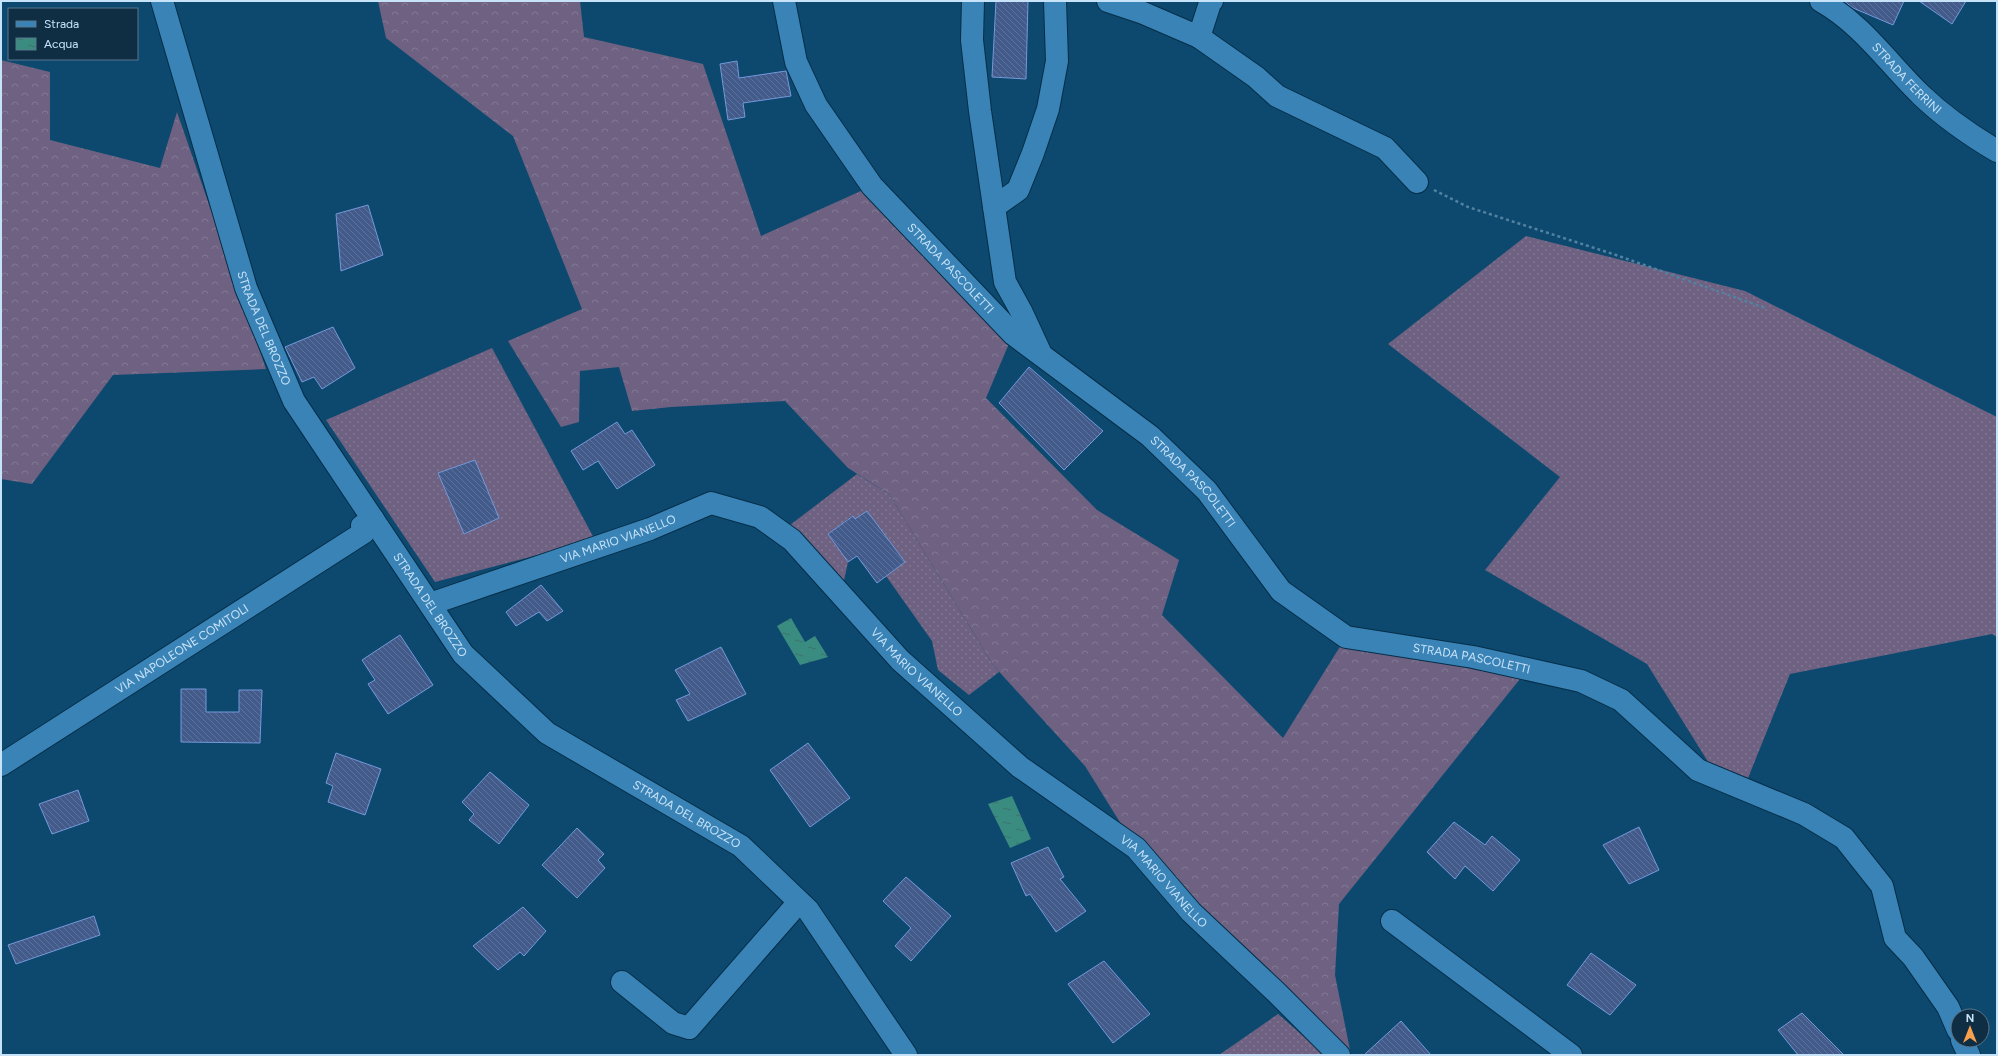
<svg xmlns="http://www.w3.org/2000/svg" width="1998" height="1056" font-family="Figtree,sans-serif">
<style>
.grass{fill:url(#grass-dots)}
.forest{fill:url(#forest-crowns)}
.water{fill:url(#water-ripples)}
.building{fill:url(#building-back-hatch);stroke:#7598db}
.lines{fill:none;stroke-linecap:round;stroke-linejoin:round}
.minor-casing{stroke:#052e48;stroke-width:24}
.path{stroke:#5282a2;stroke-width:2.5;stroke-dasharray:3 3;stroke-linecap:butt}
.minor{stroke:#3a83b6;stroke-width:22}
.labels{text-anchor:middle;stroke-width:3;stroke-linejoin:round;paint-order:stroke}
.street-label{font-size:12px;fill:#c7e3f9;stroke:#0f2e43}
</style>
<defs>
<pattern id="grass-dots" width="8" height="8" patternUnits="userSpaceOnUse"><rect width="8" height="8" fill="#6e6181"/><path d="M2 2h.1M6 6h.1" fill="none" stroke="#817894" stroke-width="1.8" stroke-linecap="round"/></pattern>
<pattern id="forest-crowns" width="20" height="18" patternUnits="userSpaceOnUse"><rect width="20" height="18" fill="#6e6181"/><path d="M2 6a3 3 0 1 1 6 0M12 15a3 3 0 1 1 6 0" fill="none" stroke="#817894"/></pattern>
<pattern id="water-ripples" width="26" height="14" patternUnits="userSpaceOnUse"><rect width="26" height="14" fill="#3a8c80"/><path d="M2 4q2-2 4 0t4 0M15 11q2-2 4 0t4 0" fill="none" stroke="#3b736d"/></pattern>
<pattern id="building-back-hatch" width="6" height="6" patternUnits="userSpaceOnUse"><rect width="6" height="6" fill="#425b8a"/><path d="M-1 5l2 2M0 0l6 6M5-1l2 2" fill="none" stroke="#5c729b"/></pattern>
</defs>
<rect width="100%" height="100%" fill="#0d496e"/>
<g class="grass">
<path d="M1526,236L1745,291L1997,417V637L1992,634L1790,674L1746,783L1712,768L1647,664L1485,570L1560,477L1388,344Z"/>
<path d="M492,348L595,540L435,582L326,420Z"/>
<path d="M857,474L889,494L993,665L999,672L969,695L938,670L932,641L886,576L905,562L867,511L855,519L852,516L828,534L848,562L843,585L790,525Z"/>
<path d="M1278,1014L1325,1055H1219Z"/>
</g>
<g class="forest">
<path d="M378,1H580L584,37L703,64L761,236L872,186L1013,334L986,398L1097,510L1179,560L1162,615L1283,738L1346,637L1528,669L1339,904L1335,975L1351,1055H1339L1136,848L1085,766L993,665L889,494L848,468L785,401L671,407L632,411L619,367L580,371L579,422L561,427L508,341L582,309L513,136L386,38Z"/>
<path d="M1,60L50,72V140L160,168L177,112L266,369L113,375L32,484L1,479Z"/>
</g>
<g class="water">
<path d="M791,618L805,642L815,636L828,657L800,665L777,626Z"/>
<path d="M1012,796L1031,839L1010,848L988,804Z"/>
</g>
<g class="building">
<path d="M996,1H1028L1026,79L992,77Z"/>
<path d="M1844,1H1904L1893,25L1853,8Z"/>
<path d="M1919,1H1966L1952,24Z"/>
<path d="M737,61L739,78L786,71L791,96L743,103L745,117L728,120L720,64Z"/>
<path d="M368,205L383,255L341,271L336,214Z"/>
<path d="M333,327L355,368L322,389L314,377L302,382L285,347Z"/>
<path d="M1029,367L1103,431L1064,470L999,403Z"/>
<path d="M617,422L625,434L632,430L655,465L617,489L598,461L583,470L571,451Z"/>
<path d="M475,460L499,518L464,534L438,473Z"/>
<path d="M867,511L905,562L877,583L857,556L848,562L828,534L853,516L855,519Z"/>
<path d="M541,585L563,611L547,621L539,612L516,626L506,612Z"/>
<path d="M400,635L433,685L388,714L368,684L375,680L362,660Z"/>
<path d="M721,647L746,694L688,721L676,700L690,694L675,670Z"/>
<path d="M181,689H206V712H239V690H262L260,743L181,742Z"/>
<path d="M808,743L850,798L810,827L770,770Z"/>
<path d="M336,753L381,769L365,815L328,802L333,786L326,783Z"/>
<path d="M490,772L529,805L499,844L469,820L474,814L462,802Z"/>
<path d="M78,790L89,821L52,834L39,804Z"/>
<path d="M1454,822L1485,845L1492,836L1520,860L1493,891L1465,866L1455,879L1427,852Z"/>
<path d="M1639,827L1659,870L1629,884L1603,845Z"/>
<path d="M577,828L604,854L598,860L605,868L577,898L542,865Z"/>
<path d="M1048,847L1064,877L1060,879L1086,911L1056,932L1030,894L1026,896L1011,863Z"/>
<path d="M906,877L951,916L911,961L895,946L911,928L883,901Z"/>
<path d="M523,907L546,931L524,956L520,952L498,970L473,946Z"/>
<path d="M94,916L100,935L16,964L8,945Z"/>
<path d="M1591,953L1636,985L1610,1015L1567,985Z"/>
<path d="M1104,961L1150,1014L1113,1043L1068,984Z"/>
<path d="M1802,1013L1844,1055H1798L1778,1030Z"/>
<path d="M1401,1021L1431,1055H1364Z"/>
</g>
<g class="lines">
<defs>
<g id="minor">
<path id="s1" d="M162,1L246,288L294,401L463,654L547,733L741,846L808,910L906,1055"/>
<path id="s2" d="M784,1L796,62L816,105L872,186L1013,334L1150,436L1207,491L1281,591L1346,637L1473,657L1581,681L1621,700L1698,770L1804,814L1844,838L1882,886L1895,938L1913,957L1948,1007L1958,1030"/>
<path d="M973,1L972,40L980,111L1005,282L1021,311L1040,352"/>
<path d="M1108,1L1141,12L1199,37L1256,77L1277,96L1385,148L1417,182"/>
<path id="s3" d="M1821,1C1862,24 1888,63 1921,95C1944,117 1970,135 1997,151"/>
<path d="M1199,37L1210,3L1212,1"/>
<path d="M994,207L1018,190L1033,153L1048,109L1057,61L1055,1"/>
<path id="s4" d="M430,604L650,529L711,503L760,517L792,540L900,660L1020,767L1136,848L1191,912L1277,993L1339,1055"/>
<path id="s5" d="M1,765L363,533L362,526L373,519"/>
<path d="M1392,921L1571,1055"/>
<path d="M622,982L673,1023L689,1028L799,902"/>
<path d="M1962,1040L1969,1055"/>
</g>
</defs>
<use href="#minor" class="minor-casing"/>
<path class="path" d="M1434,190L1468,207L1616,255L1765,308"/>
<use href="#minor" class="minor"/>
</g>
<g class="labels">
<g class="street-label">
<text dy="4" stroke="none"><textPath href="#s3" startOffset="116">STRADA FERRINI</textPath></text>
<text dy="4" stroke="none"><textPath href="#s2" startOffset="322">STRADA PASCOLETTI</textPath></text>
<text dy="4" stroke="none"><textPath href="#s1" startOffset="343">STRADA DEL BROZZO</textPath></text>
<text dy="4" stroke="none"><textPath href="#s2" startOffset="646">STRADA PASCOLETTI</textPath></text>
<text dy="4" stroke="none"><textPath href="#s4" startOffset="199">VIA MARIO VIANELLO</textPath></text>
<text dy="4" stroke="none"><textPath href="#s1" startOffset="667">STRADA DEL BROZZO</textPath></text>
<text dy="4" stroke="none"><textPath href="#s5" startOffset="215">VIA NAPOLEONE COMITOLI</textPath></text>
<text dy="4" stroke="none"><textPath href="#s2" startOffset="994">STRADA PASCOLETTI</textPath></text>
<text dy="4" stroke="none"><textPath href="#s4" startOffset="571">VIA MARIO VIANELLO</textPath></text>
<text dy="4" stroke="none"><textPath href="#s1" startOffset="1003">STRADA DEL BROZZO</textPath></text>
<text dy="4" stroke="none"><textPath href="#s4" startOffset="896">VIA MARIO VIANELLO</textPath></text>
</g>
</g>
<rect width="1998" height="1056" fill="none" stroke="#c7e3f9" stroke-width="4"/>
<rect x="8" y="8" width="130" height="52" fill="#0f2e43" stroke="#59768c"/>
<rect x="16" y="21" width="20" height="6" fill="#3a83b6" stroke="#59768c"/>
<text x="44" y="28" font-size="12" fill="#c7e3f9">Strada</text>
<rect x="16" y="38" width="20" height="12" fill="url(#water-ripples)" stroke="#59768c"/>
<text x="44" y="48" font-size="12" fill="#c7e3f9">Acqua</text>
<g transform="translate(1970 1028)"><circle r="19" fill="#0f2e43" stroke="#59768c"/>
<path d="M0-3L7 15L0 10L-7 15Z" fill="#f8a04b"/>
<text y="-6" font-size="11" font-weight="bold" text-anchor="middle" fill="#c7e3f9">N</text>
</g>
</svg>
